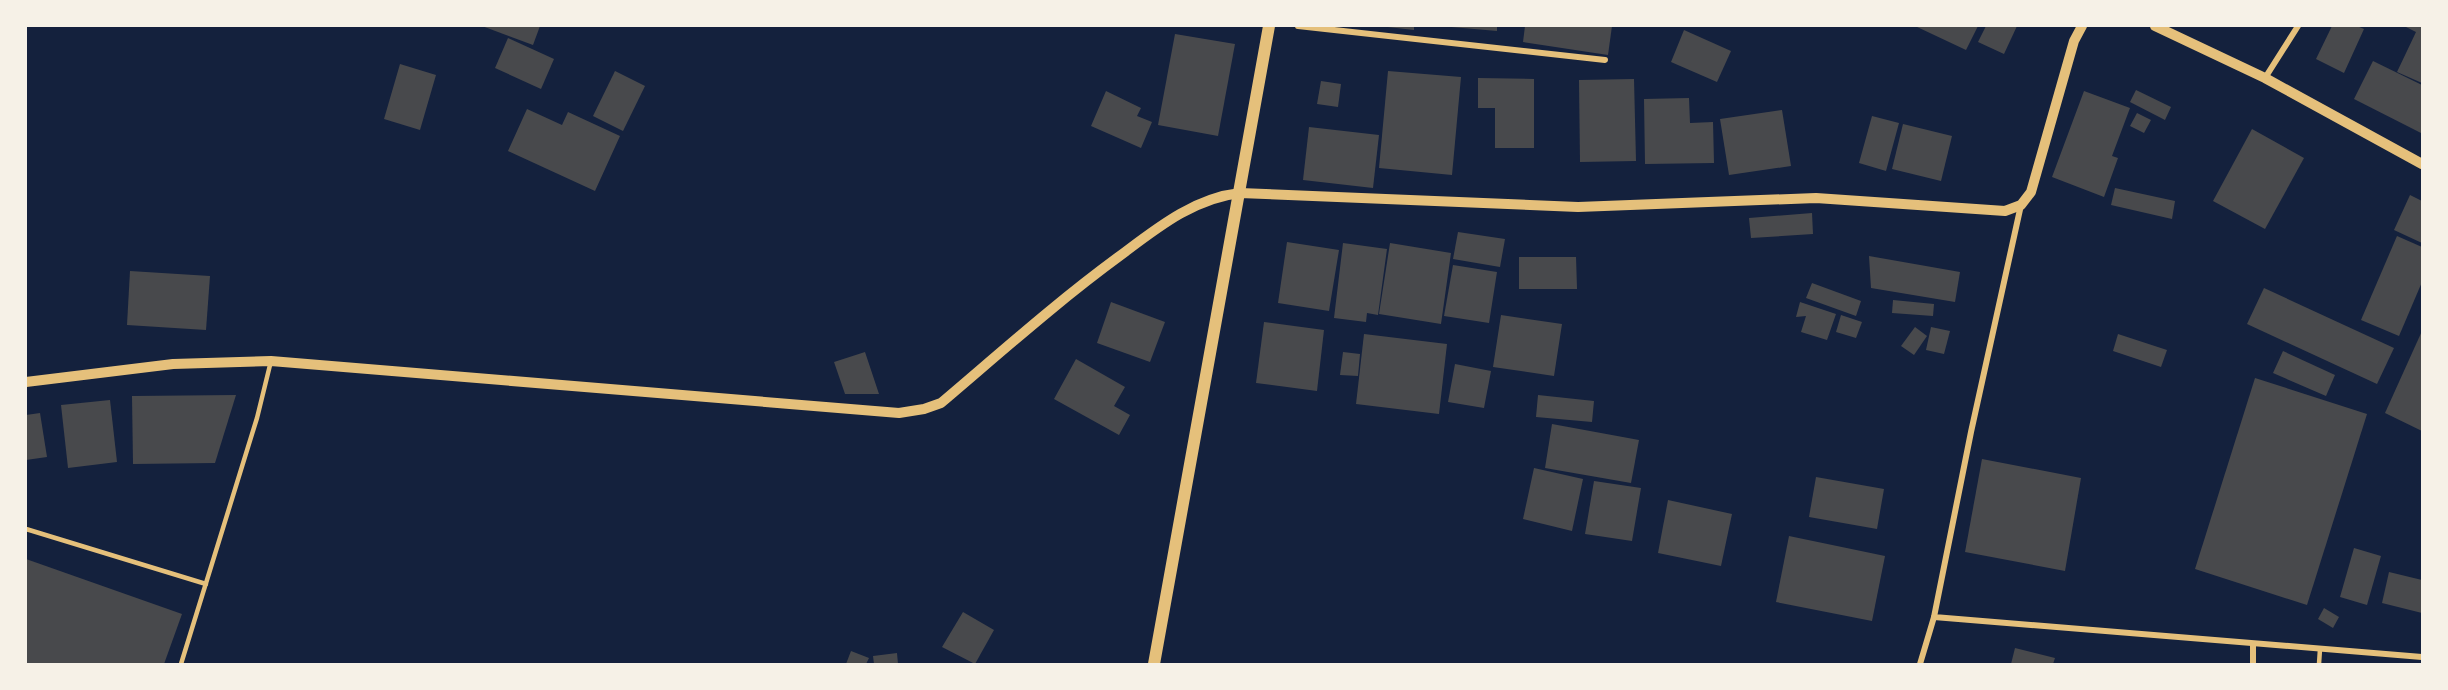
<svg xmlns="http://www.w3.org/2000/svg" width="2448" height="690" font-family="Merriweather,serif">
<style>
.building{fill:#48494c}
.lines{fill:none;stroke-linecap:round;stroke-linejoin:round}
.service{stroke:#e5c07b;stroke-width:4.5}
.minor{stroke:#e5c07b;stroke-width:6}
.tertiary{stroke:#e5c07b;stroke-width:10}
.secondary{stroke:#e5c07b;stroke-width:12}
</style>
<rect width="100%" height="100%" fill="#14213d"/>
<g class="building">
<path d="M482,26H540L533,45Z"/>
<path d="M1379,26H1414V30Z"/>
<path d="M1440,26H1497V31Z"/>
<path d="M1525,26H1612L1608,55L1523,42Z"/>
<path d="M1915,26H1978L1966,50Z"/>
<path d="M1986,26H2017L2004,54L1978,42Z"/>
<path d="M2332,26H2357L2364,29L2344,73L2316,59Z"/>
<path d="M2404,26H2422V83L2397,72L2416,32Z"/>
<path d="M1684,30L1731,51L1717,82L1671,62Z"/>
<path d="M1175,34L1235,44L1218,136L1158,125Z"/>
<path d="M508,38L554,59L541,89L495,68Z"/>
<path d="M2373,61L2422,85L2421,133L2354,99Z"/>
<path d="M400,64L436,75L420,130L384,119Z"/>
<path d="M615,71L645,86L623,131L593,116Z"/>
<path d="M1388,71L1461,77L1452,175L1379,168Z"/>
<path d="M1478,78L1534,79V148H1495V108H1478Z"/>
<path d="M1634,79L1636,161L1580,162L1579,80Z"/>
<path d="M1321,81L1341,84L1338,107L1317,104Z"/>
<path d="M2136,90L2171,107L2165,120L2130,102Z"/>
<path d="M1106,91L1141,108L1137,116L1152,122L1141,148L1091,126Z"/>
<path d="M2084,91L2130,108L2112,156L2118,158L2104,197L2052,177Z"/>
<path d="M1689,98L1690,123L1713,122L1714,163L1645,164L1644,99Z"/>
<path d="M527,109L562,125L568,112L620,136L595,191L508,151Z"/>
<path d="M1782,110L1791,166L1729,175L1720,119Z"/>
<path d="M2137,113L2151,120L2144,133L2130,126Z"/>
<path d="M1872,116L1899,123L1886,171L1859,163Z"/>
<path d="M1903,124L1952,136L1941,181L1892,169Z"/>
<path d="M1309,127L1379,135L1373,188L1303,180Z"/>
<path d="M2252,129L2304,158L2265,229L2213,201Z"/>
<path d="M2115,188L2175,201L2172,219L2111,205Z"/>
<path d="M2410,195L2422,201V243L2394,230Z"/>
<path d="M1812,213L1813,234L1751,238L1749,218Z"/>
<path d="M1458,232L1505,239L1500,267L1453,259Z"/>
<path d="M2397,236L2422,247V282L2399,336L2361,320Z"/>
<path d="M1287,242L1339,250L1329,311L1278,303Z"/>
<path d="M1343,243L1387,249L1378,315L1367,313L1366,322L1334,318Z"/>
<path d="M1390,243L1451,253L1441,324L1379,314Z"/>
<path d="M1869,256L1960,272L1955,302L1871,288Z"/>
<path d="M1519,257H1576L1577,289H1519Z"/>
<path d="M1453,265L1497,272L1489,323L1444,316Z"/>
<path d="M130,271L210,276L206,330L127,325Z"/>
<path d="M1812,283L1861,301L1856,316L1806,298Z"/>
<path d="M2264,288L2394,348L2377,384L2247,324Z"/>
<path d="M1893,300L1934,304L1933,316L1892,313Z"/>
<path d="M1111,302L1165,322L1150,362L1097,343Z"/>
<path d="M1800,302L1836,314L1827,340L1801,332L1806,316L1796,317Z"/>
<path d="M1501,315L1562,324L1554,376L1493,367Z"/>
<path d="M1841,315L1862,322L1856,338L1836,332Z"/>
<path d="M1264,322L1324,330L1317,391L1256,383Z"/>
<path d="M1915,327L1927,336L1914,355L1901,346Z"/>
<path d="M1931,327L1950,331L1944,354L1926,350Z"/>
<path d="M2422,331V431L2385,413Z"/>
<path d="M1364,334L1447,344L1439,414L1356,404Z"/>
<path d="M2118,334L2167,350L2161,367L2113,351Z"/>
<path d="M2283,351L2335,375L2326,396L2273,373Z"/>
<path d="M865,352L879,394H845L834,362Z"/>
<path d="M1343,352L1360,354L1358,376L1340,375Z"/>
<path d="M1076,359L1125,387L1114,406L1130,415L1119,435L1054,399Z"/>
<path d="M1455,364L1491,371L1484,408L1448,402Z"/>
<path d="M2255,378L2367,414L2307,605L2195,569Z"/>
<path d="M236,395L215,463L133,464L132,396Z"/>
<path d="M1538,395L1594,401L1592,422L1536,417Z"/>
<path d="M110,400L117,462L68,468L61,405Z"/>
<path d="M40,413L47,457L26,460V415Z"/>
<path d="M1552,424L1639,440L1631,483L1545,468Z"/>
<path d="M1982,459L2081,478L2065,571L1965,552Z"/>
<path d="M1534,468L1583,479L1572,531L1523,519Z"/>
<path d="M1816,477L1884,489L1877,529L1809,517Z"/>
<path d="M1594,481L1641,488L1632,541L1585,534Z"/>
<path d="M1668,500L1732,514L1721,566L1658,553Z"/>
<path d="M1789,536L1885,556L1872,621L1776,602Z"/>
<path d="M2354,548L2381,556L2367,605L2340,597Z"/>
<path d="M26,559L182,614L164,664H26Z"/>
<path d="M2389,572L2422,580V613L2382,603Z"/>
<path d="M2324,608L2339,617L2333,628L2318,619Z"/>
<path d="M963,612L994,630L975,664L942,647Z"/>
<path d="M2015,648L2055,658L2053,664H2011Z"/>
<path d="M851,651L869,658L866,664H846Z"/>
<path d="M897,653L898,664H874L873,656Z"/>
</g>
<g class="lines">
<g class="service">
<path d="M26,529L206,584"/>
<path d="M181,664L257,418L271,361"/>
<path d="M2319,664L2320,649"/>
</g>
<g class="minor">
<path d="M1298,26L1605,60"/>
<path d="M2265,78L2298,26"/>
<path d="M2021,205L1971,432L1934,617L2422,657"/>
<path d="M1920,664L1934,617"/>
<path d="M2253,664V644"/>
</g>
<g class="tertiary">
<path d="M2155,26L2265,78L2422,164"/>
<path d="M26,382L173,364L271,361L899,413L924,409L941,403C1000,353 1058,301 1121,255C1157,228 1194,198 1240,193L1578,207L1816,198L2005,211L2021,205L2031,192L2074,41L2082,26"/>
</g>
<path class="secondary" d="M1154,664L1269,26"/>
</g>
<rect width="2448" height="690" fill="none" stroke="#f6f1e7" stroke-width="54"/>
</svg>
